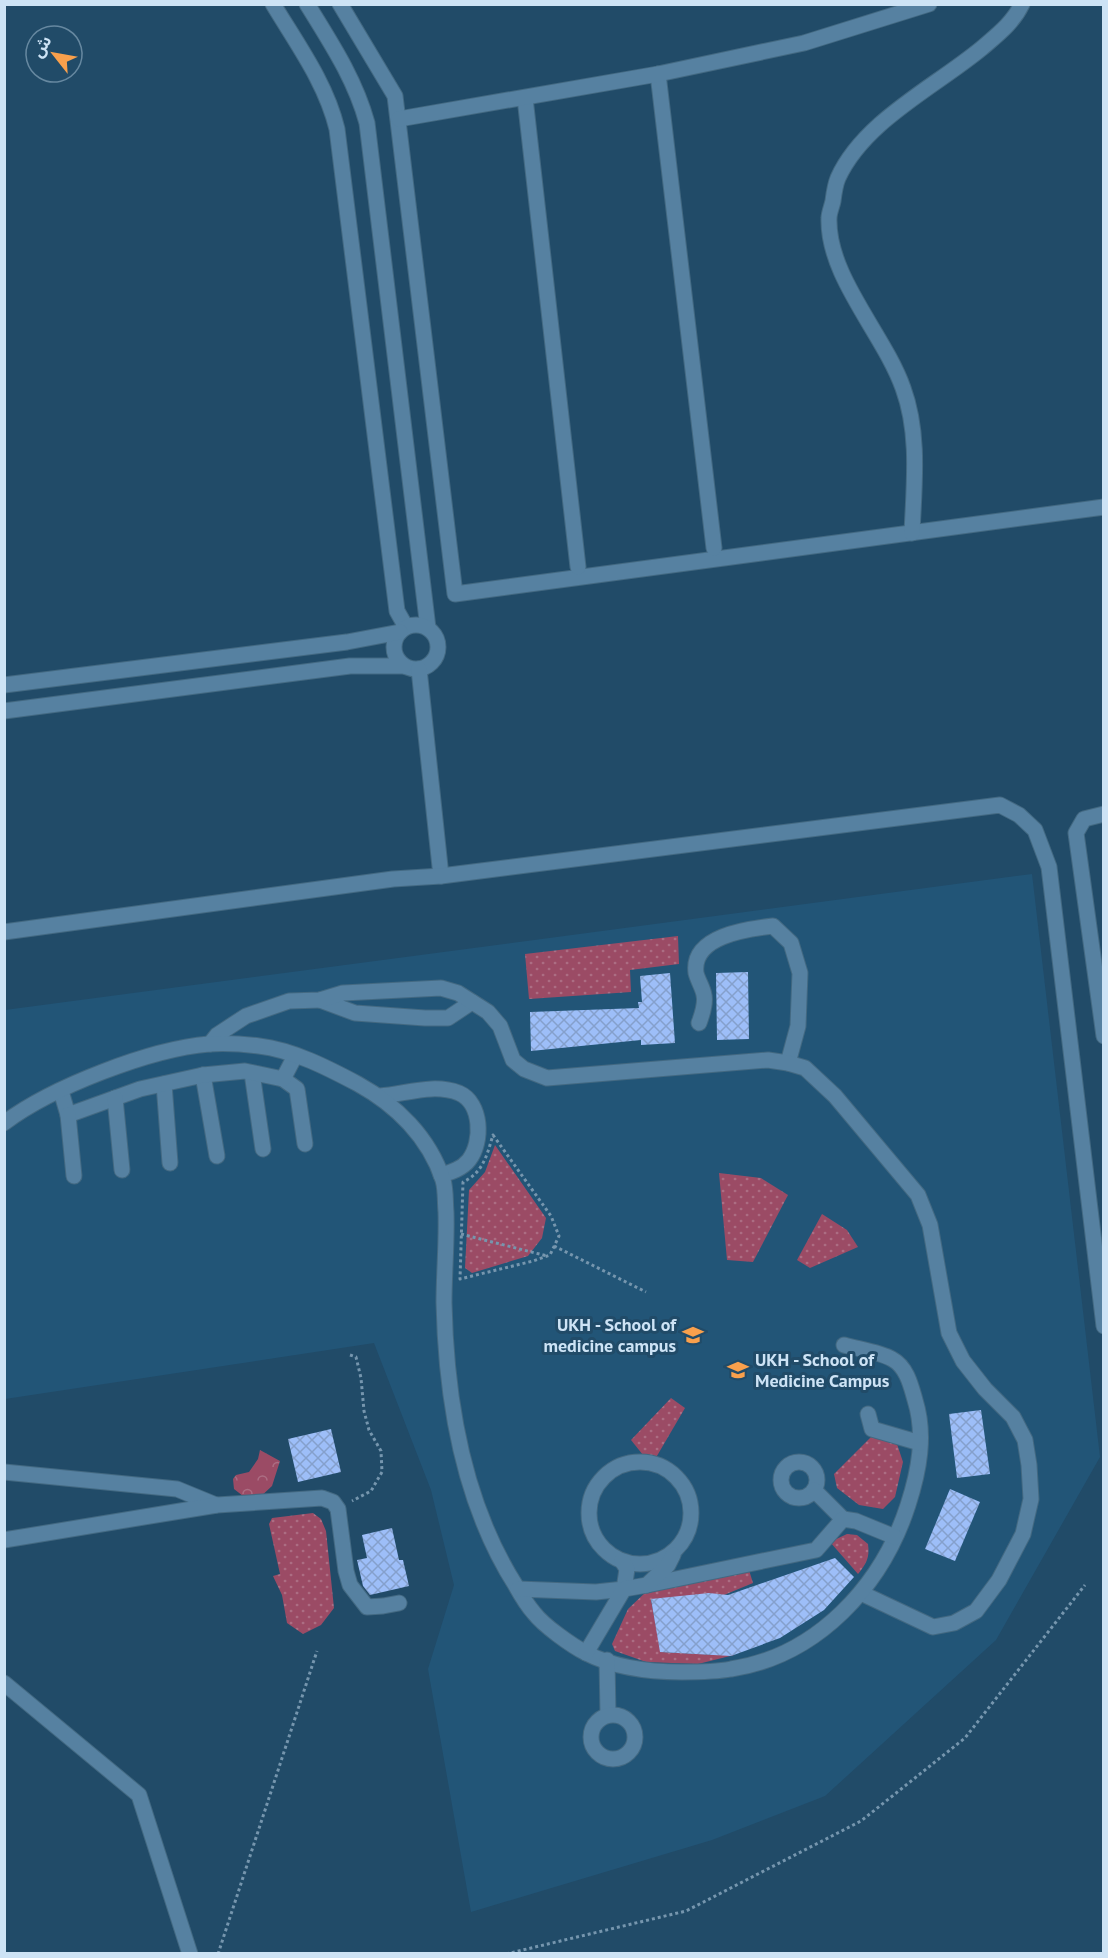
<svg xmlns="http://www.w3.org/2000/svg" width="1108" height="1958" font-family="'PT Sans','Noto Sans Arabic',sans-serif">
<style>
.built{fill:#257}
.grass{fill:url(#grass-dots)}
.forest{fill:url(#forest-crowns)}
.building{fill:url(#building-cross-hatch)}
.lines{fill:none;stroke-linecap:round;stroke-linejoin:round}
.minor-casing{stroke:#436982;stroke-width:17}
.path{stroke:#7696ae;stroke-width:3;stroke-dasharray:3 3;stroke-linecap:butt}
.minor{stroke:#5681a1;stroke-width:15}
.labels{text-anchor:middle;stroke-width:6;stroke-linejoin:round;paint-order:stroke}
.poi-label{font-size:18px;font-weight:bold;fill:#cde3f5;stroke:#214b68;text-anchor:end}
</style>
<defs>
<pattern id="grass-dots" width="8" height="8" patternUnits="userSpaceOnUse" patternTransform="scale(1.5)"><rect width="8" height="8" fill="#9b4b65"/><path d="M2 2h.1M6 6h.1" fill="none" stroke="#ac6d83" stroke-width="1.8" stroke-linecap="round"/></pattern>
<pattern id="forest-crowns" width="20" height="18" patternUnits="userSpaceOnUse" patternTransform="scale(1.5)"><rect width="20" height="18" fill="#9b4b65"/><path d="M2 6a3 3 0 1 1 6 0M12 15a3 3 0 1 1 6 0" fill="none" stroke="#ac6d83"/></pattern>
<pattern id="building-cross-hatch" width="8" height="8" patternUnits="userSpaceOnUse" patternTransform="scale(1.5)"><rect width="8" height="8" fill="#9dbef8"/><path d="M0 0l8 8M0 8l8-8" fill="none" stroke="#85a0cc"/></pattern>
</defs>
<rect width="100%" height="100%" fill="#214b68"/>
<path class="built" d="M1032,874L1100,1457L996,1640L825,1796L712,1840L471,1912L428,1669L454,1585L431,1490L374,1343L5,1399V1010Z"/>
<g class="grass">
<path d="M678,936L679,964L630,970L631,992L529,999L525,954Z"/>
<path d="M495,1145L546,1218L542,1238L528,1256L472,1273L465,1268L469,1190L485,1172Z"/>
<path d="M719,1173L761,1178L788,1195L753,1262L727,1260Z"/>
<path d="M822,1214L847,1230L858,1247L810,1268L797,1260Z"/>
<path d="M671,1398L685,1408L654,1461L643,1455L631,1440Z"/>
<path d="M871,1437L896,1441L903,1462L895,1497L883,1509L859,1505L837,1488L834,1474Z"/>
<path d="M313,1513L321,1519L326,1531L334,1608L321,1625L303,1634L287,1623L282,1595L273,1576L280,1574L269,1524L272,1518Z"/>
<path d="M847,1534L857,1535L868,1544C870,1558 866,1564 858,1574L830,1542Z"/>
<path d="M749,1570L753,1583L724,1595L651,1600L661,1652L718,1655L733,1641L734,1655L698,1664L646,1662L615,1651L612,1644L628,1609L649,1589Z"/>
</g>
<path class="forest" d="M260,1450L280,1461L272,1486L258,1499L243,1496L234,1489L233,1479L236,1475L249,1472L258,1459Z"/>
<g class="building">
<path d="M748,972L749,1039L717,1040L716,973Z"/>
<path d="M670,973L675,1043L641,1045V1040L531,1051L530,1012L639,1008L638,1002H642L640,976Z"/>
<path d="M981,1410L990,1474L957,1478L949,1414Z"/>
<path d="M331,1429L341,1472L298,1482L288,1439Z"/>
<path d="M950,1489L980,1502L955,1561L925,1549Z"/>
<path d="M392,1528L399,1560H403L409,1586L370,1595L363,1586L357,1560L367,1558L362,1535Z"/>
<path d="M835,1558L854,1577L824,1610L780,1638L731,1656L660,1652L651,1599L709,1593L728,1595Z"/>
</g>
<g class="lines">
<defs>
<g id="minor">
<path d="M273,4C297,44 326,83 337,129L397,611L406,627"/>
<path d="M307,4C331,43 355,79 367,123L428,628"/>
<path d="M340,4L395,96L455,594L1104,507"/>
<path d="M658,74L714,548"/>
<path d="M525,98L578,567"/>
<path d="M399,119L658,74L804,43L929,4"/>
<path d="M912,533C914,485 920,434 903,388C884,334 827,276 829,218C829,213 832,206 833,201C834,193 835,185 838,178C864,121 935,87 982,48C997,35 1013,23 1022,4"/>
<circle cx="416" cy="647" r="22"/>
<path d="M419,669L441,876"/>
<path d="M4,685L347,642L400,632"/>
<path d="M4,711L350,666H404"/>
<path d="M1104,814L1084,819L1076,833L1104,1036"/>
<path d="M4,932L393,879L441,876L1000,805L1019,815L1035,830L1049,867L1104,1326"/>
<path d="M320,1000L355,1013L425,1018H448L472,1002"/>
<path d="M699,1023C702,1015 706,1004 704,995C703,988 698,981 696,973C691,936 747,929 773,926L791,943L800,973L798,1026L788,1063"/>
<path d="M210,1044L217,1035L246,1016L289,1001L320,1000L343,993L441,988L458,993L488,1012L500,1026L513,1060L524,1069L547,1078L768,1060L788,1063L805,1068L835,1096L918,1195L930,1225L949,1333L963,1361L985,1389L1013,1417L1025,1440L1029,1465L1031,1499L1023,1534L999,1580L976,1611L954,1623L933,1627L861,1593"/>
<path d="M252,1073L263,1149"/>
<path d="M203,1075L217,1156"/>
<path d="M283,1079L297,1089L305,1144"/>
<path d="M164,1084L170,1163"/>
<path d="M61,1091L68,1115L140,1089L203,1075L245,1071L283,1079L295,1056"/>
<path d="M380,1096C406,1094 433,1083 459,1093C482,1103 483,1142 469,1160C462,1169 451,1172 441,1175"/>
<path d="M115,1098L122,1170"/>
<path d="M68,1115L74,1176"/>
<path d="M4,1123C52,1087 150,1049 209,1044C225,1043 243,1044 259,1046C293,1050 328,1068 358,1084C396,1105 429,1137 443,1180C446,1190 445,1202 446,1212C447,1243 444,1272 444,1303C446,1399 463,1503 516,1586C521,1595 527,1605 534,1613C544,1626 571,1645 586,1653C615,1668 650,1672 682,1672C698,1672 715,1672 731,1669C817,1656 882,1586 908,1505C919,1471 926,1435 915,1400C911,1386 907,1367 892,1359C880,1352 858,1349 844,1345"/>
<path d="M868,1414L872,1429L920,1443"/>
<circle cx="640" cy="1513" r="51"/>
<circle cx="799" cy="1480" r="18"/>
<path d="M4,1472L177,1489L216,1505"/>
<path d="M814,1490L843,1519"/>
<path d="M4,1540L217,1505L322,1498L333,1502L338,1509L346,1571L350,1585L367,1607L383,1606L399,1603"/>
<path d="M647,1585L816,1550L843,1519L856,1521L895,1537"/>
<path d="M518,1589L596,1592L624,1589L627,1569L622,1561"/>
<path d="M586,1653L624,1589L647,1585L668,1565L673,1555"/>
<path d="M607,1660L608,1715"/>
<path d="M4,1683L139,1795L190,1954"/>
<circle cx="613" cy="1737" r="22"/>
</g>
</defs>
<use href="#minor" class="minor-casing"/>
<g class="path">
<path d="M493,1135L551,1216L559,1236L550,1255L533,1261L460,1279L463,1182C483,1173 487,1155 493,1135Z"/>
<path d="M461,1234L547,1256"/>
<path d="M554,1246L646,1292"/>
<path d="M350,1355L356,1357L361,1378L364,1411L369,1430L381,1451L382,1472L371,1491L352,1501"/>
<path d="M218,1954L317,1651"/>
<path d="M506,1954L686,1911L861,1821L965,1738L1085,1585"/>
</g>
<use href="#minor" class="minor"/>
</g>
<defs>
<symbol id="university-bare" viewBox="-9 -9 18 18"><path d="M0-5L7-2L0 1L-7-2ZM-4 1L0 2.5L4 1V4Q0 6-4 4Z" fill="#f9a04c" stroke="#214b68" stroke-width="2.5" paint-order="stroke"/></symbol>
</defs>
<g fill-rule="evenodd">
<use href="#university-bare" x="678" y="1320" width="30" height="30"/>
<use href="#university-bare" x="723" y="1355" width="30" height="30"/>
</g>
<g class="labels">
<g class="poi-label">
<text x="676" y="1331">UKH - School of<tspan x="676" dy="21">medicine campus</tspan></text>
<text x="755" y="1366" text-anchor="start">UKH - School of<tspan x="755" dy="21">Medicine Campus</tspan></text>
</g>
</g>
<rect width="1108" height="1958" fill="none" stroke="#cde3f5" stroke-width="12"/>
<g transform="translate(54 54) rotate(301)"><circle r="28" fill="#214b68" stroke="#6688a0" stroke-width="1.5"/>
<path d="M0-4.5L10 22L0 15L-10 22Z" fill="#f9a04c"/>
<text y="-9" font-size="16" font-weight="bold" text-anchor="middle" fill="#cde3f5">ش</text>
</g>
</svg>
